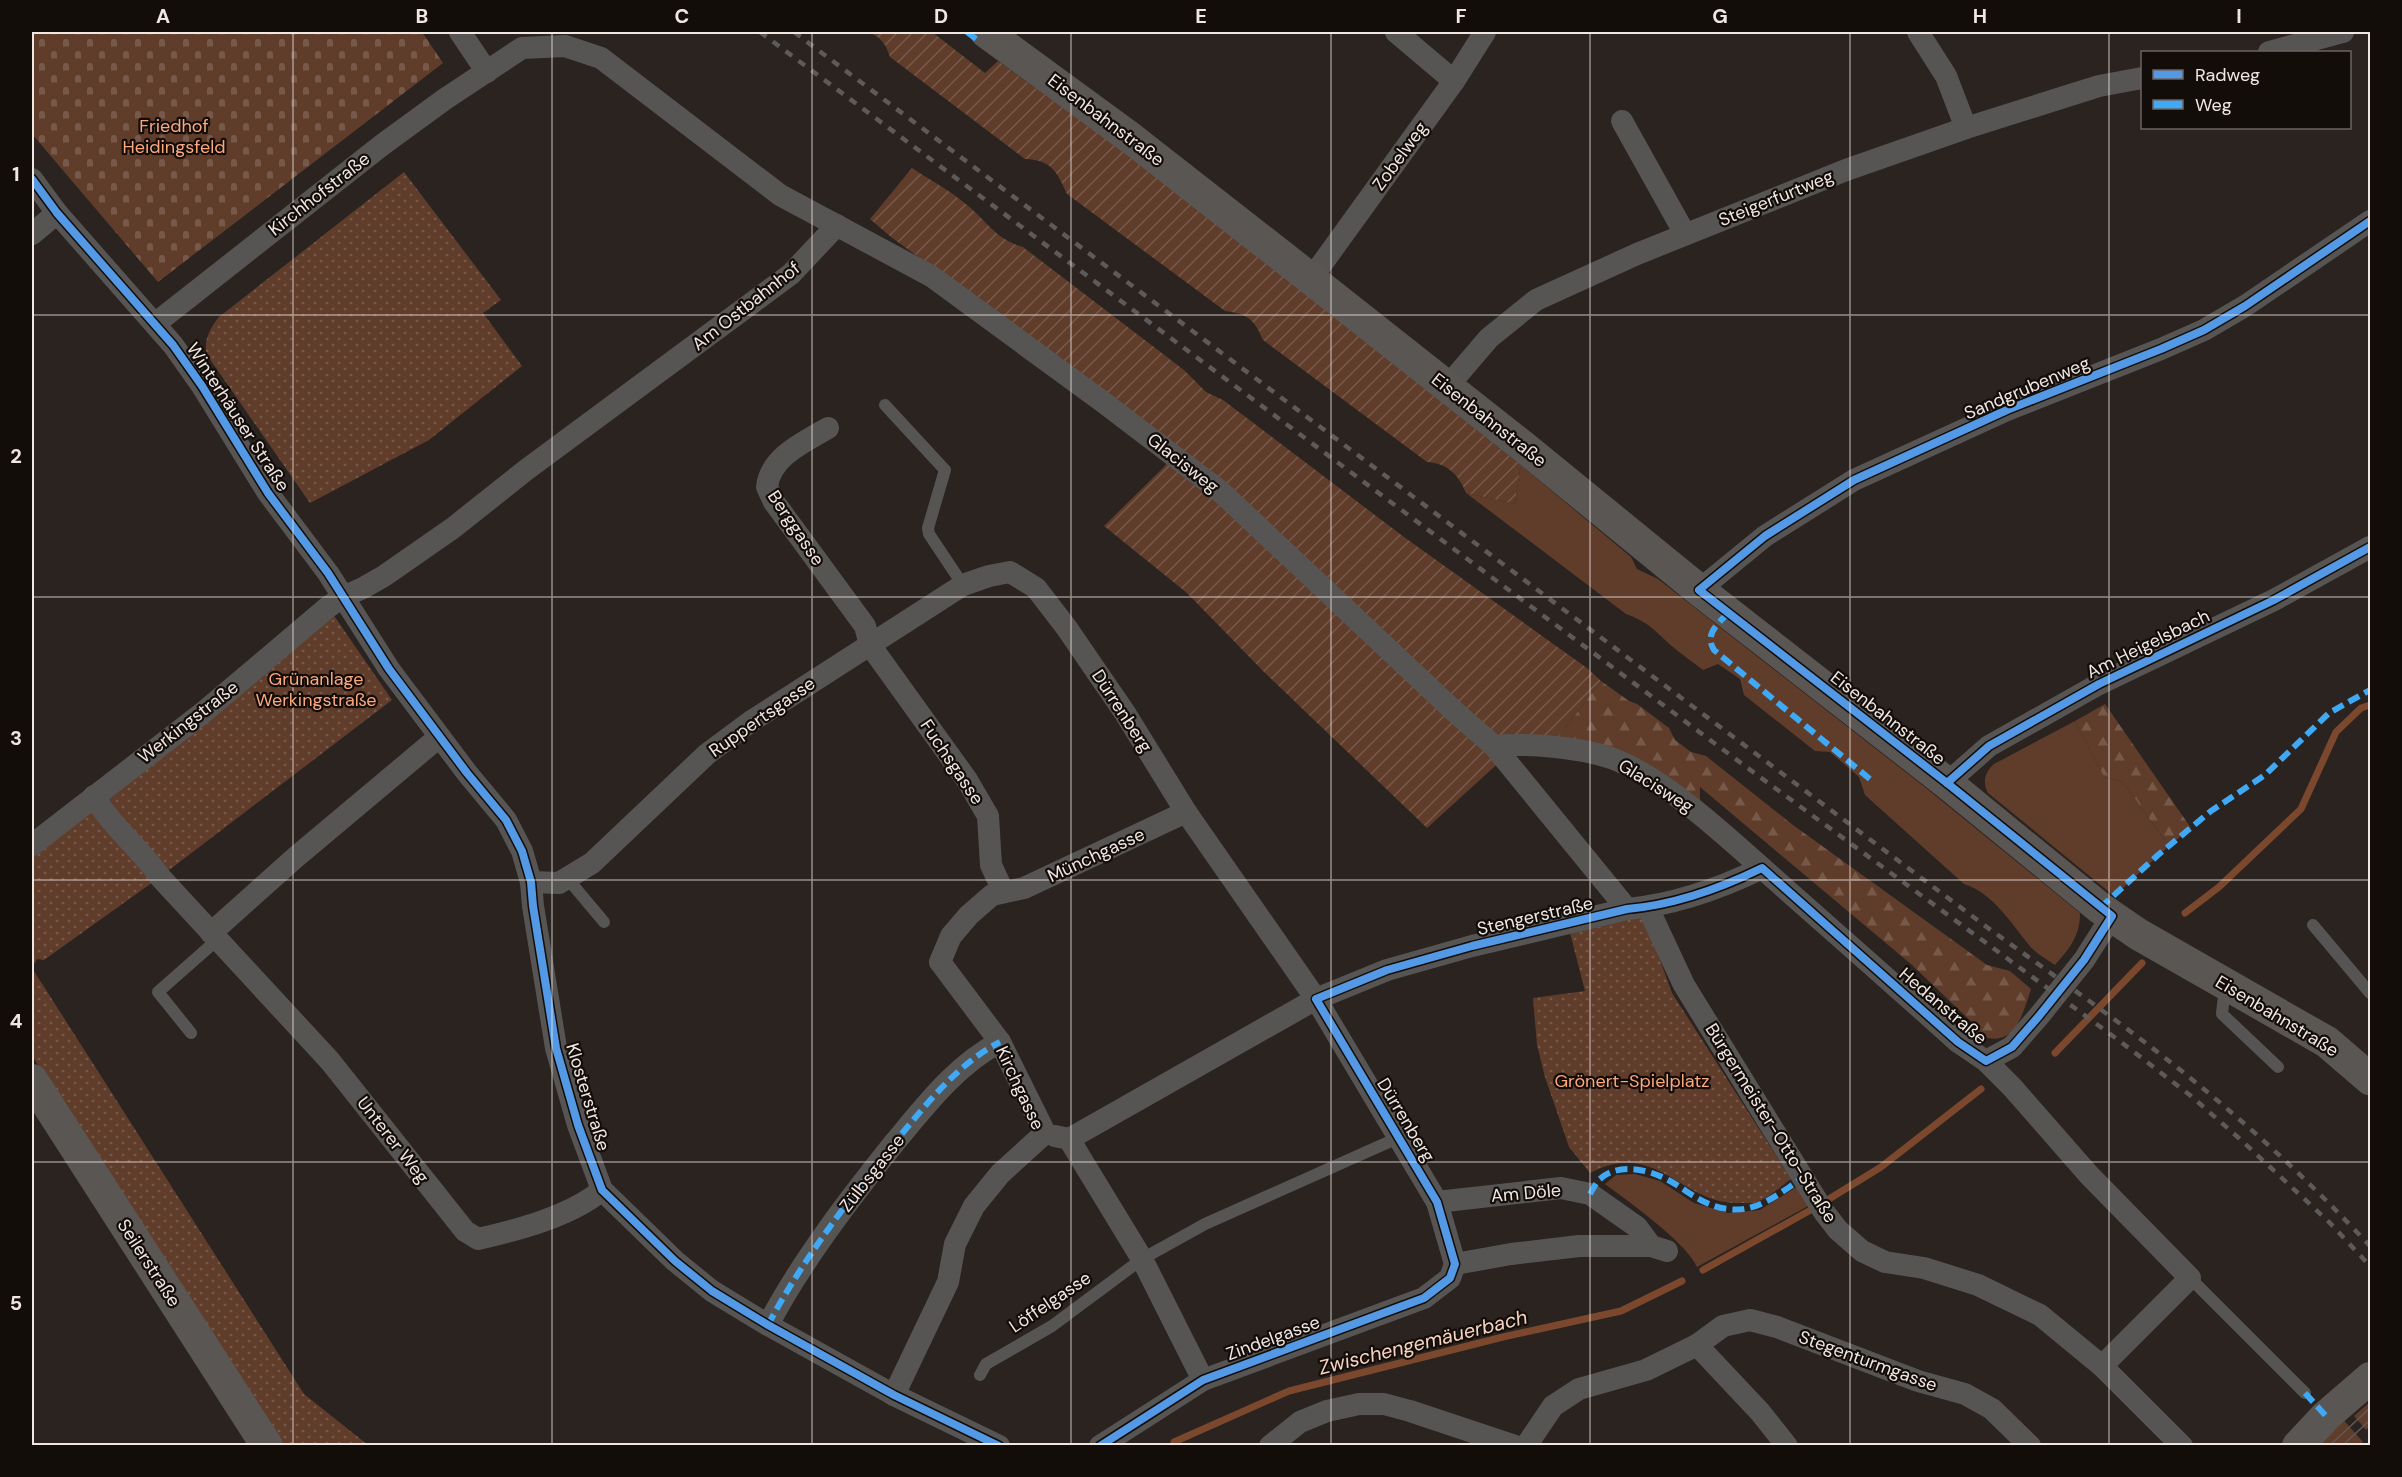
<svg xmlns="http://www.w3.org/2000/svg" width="2402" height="1477" font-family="'DM Sans',sans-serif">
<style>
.grass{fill:#603d2b}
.forest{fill:url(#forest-firs)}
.cemetery{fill:url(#cemetery-stones)}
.park{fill:url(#park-dots)}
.garden{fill:url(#garden-furrows)}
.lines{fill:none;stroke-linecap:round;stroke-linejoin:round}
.stream{stroke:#7b482e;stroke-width:7}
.lane{stroke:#575553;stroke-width:12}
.street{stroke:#575553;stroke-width:22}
.secondary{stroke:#5a5654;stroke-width:32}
.tram{stroke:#5e5a59;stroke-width:1.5}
.rail{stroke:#5e5a59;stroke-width:4.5;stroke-dasharray:8 8;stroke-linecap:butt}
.quiet{stroke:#3fa9f5;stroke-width:6;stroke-dasharray:12 6;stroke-linecap:butt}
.cycleway-casing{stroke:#130d0a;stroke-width:11}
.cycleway{stroke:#5399e6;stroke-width:8}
.grid{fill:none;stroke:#f0e7e3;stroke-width:1.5;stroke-opacity:0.55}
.labels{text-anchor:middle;stroke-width:4.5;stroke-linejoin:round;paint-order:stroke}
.street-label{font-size:18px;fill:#f0e7e3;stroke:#130d0a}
.park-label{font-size:18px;fill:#fca87d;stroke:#130d0a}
.water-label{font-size:20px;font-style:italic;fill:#f6d3c2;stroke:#130d0a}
.neatline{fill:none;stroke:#f0e7e3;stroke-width:2}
.grid-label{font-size:20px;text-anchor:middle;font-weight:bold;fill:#f0e7e3}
</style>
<defs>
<pattern id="forest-firs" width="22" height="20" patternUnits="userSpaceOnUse" patternTransform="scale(1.5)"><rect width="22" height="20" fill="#603d2b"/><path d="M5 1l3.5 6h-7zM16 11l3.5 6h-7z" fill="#77594a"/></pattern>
<pattern id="cemetery-stones" width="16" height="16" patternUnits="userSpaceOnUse" patternTransform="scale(1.5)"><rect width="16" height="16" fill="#603d2b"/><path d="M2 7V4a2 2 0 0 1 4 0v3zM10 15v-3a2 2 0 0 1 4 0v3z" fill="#77594a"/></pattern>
<pattern id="park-dots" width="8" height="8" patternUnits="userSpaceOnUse" patternTransform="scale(1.5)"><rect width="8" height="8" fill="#603d2b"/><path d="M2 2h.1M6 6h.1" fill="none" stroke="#77594a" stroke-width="1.8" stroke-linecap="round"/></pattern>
<pattern id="garden-furrows" width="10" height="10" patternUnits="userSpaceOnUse" patternTransform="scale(1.5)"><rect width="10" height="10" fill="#603d2b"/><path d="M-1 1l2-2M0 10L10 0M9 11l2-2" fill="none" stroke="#77594a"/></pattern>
</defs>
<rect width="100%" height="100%" fill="#2a2320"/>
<g class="grass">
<path d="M1522,466L1631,557L1637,569L1658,579L1926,788L2080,913C2080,936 2070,948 2055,965C2047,959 2035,953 2029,945C2011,923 1993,893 1964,884L1865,795L1859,777L1830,752L1815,751L1744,695L1740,679L1718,664L1703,670C1693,662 1682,655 1673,647C1653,630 1652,624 1626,614L1466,493L1515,504L1520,469Z"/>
<path d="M2075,721L2104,777L2123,782L2169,846L2114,896L1988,793C1982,782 1985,772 1994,764Z"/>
<path d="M1635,1174L1660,1181L1694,1203L1728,1213L1760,1210L1798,1186L1810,1205L1697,1267C1687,1243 1628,1201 1605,1184L1616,1175Z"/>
<path d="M2370,1402V1426L2366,1430L2354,1416Z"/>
<path d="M2341,1417L2363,1442L2359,1445L2313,1446Z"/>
</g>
<g class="forest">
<path d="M1601,681L1629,701L1637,704L1669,728L1675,740L1691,752L1706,756L1793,825L1987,965L2010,971L2031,989C2021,1020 2013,1052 1973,1033L1980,1030L1912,965L1700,787V814L1556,740Z"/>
<path d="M2105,704L2191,828L2169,846L2123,782L2104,777L2075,721Z"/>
</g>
<path class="cemetery" d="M32,32H422L443,63L158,282L32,134Z"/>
<g class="park">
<path d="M404,172L501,300L483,313L522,366L429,440L310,503L207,355C203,341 210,328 219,317Z"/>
<path d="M328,607L392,700L160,877L44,960L37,959L32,968L304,1394L368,1445H283L32,1056V845Z"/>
<path d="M1644,916L1672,993L1791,1179C1781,1186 1769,1198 1757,1202C1753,1204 1747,1203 1743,1203C1681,1207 1658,1137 1590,1173L1569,1147L1545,1077L1537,1045L1533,998L1585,991L1570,933Z"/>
</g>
<g class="garden">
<path d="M867,32H932L985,73L998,61L1161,178L1522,466L1520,469L1515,504L1466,493C1459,475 1447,463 1427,462L1263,340C1254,319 1248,314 1225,311L1067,194C1057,172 1052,160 1025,159L890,57C887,46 880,35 867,32Z"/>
<path d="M912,168C930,180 951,191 967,205C988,222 995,239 1023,247L1184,370L1206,392L1223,400L1404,537L1587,668L1601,681L1556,740L1527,737L1427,828L1264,672L1187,593L1104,526L1164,467L1179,448L891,237L870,219Z"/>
</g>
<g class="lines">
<g class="stream">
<path d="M2185,913L2219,887L2301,809L2336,732L2361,708L2370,705"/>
<path d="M2055,1053L2142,963"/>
<path d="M1703,1270L1816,1207L1881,1167L1981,1089"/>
<path d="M1174,1442L1289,1391L1503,1337L1621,1311L1682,1281"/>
</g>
<g class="lane">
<path d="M885,405L945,470L928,528L929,534L963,585"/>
<path d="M567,878L604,922"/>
<path d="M2313,925L2370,993"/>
<path d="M2225,986L2222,1014L2278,1067"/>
<path d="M191,1033L158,992L217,940"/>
<path d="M2190,1278L2305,1393"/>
<path d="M980,1375L986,1364L1052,1326L1142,1259L1205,1224L1400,1137"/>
</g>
<g class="street">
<path d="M460,32L487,72"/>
<path d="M1396,32L1454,81"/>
<path d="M1918,32L1946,76L1966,128"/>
<path d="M2269,52L2343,32"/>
<path d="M1622,121L1685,234"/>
<path d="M32,179L57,213L173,345L202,386L268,493L328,573L389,669L467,773L506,820L522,851L531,882L533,906L556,1048L578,1125L602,1190L675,1261L712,1291L768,1325L894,1395L999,1446"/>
<path d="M32,234L57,213"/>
<path d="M1311,279L1454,81L1485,32"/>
<path d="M156,323L382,145L445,99L522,48L565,46L601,58L780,195L931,276L1103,402L1220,491L1454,711L1494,746C1528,743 1578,747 1611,758C1664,777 1728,838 1771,876C1833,931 1896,986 1958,1042L1986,1061L2012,1087L2089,1175L2190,1278L2102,1366"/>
<path d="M1447,387L1489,338L1536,300L1637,254L1846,170L1966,128L2099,86L2142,78"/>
<path d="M828,428C804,442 770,457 767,487L774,502L865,626L870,645L967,780L988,816L991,865L1003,891"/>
<path d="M1699,590L1765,536L1854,480L2007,410L2161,349L2204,330L2245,306L2370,221"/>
<path d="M1494,746L1627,909"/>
<path d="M1947,783L1989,746L2099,684L2274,600L2370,547"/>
<path d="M94,796C111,826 140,848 160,877L330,1061L465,1231L478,1239C518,1230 571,1216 602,1190"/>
<path d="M32,845L205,711L328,607L343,597L363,588L384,576L453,528L526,470L791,274L837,225"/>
<path d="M531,882L559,883L592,863L707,754L750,722L963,585L989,576L1010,572L1036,588L1066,627L1125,713L1186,812L1316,999L1437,1202L1455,1264"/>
<path d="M1648,908L1684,985L1824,1212L1838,1230L1862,1251L1885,1262L1924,1268L1978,1285L2040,1315L2102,1366L2182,1446"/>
<path d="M211,933L296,857L439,737"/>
<path d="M1986,1061L2012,1047L2039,1016L2084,960L2112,916"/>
<path d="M1045,1133L1000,1042L940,962L951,936L969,915L992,895L1024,888L1186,812"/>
<path d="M1055,1136L1069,1139L1142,1259L1203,1380"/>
<path d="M1069,1139L1316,999L1387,970L1472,946L1627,909C1673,905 1721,888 1762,868"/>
<path d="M1437,1202L1561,1188L1590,1194L1637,1227L1651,1246L1667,1251"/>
<path d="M1455,1264L1511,1254L1579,1246H1651"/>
<path d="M768,1325C801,1262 850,1198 895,1142C925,1106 957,1064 1000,1042"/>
<path d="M1697,1345L1723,1326L1750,1320L1777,1327L1918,1381L1965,1394L1992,1409L2030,1446"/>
<path d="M894,1395L948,1282L955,1244L974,1206L1000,1174L1045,1133"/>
<path d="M1100,1446L1203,1380L1424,1298L1450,1278L1455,1264"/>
<path d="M1270,1446L1300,1422L1327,1411L1359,1404H1384L1410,1411L1515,1446"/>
<path d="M1526,1446L1553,1406L1579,1389L1646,1370L1697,1345L1760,1412L1787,1446"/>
</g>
<g class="secondary">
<path d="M986,32L1132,139L1311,279L1525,448L1699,590L1947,783L2100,908L2138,934L2327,1042L2370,1079"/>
<path d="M32,1080L267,1446"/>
<path d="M2298,1446L2326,1416L2370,1378"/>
</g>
<g class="tram">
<path d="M2329,1446L2370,1408"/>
<path d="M2342,1446L2370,1420"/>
</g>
<g class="rail">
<path d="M760,32L1745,766L2121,1042L2191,1096L2240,1139L2329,1222L2370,1266"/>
<path d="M794,32L1984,925C2068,986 2154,1045 2232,1113C2280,1154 2327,1200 2370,1246"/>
</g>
<g class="quiet">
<path d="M967,32L976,39"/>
<path d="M1728,613C1718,624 1704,634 1714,650L1871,780"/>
<path d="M2100,908L2158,855L2211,811L2265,775L2329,713L2370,690"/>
<path d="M1590,1194C1593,1189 1596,1182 1600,1179C1616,1164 1643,1168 1662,1177C1685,1187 1700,1206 1728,1209C1758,1213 1779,1193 1803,1178"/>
<path d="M768,1325C801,1262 850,1198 895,1142C925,1106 957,1064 1000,1042"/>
<path d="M2305,1393L2326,1416"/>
</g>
<defs>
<g id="cycleway">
<path d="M32,179L57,213L173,345L202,386L268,493L328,573L389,669L467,773L506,820L522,851L531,882L533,906L556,1048L578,1125L602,1190L675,1261L712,1291L768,1325L894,1395L999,1446"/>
<path d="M1947,783L1989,746L2099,684L2274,600L2370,547"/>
<path d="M1100,1446L1203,1380L1424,1298L1450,1278L1455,1264L1437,1202L1316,999L1387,970L1472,946L1627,909C1673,905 1721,888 1762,868L1958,1042L1986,1061L2012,1047L2039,1016L2084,960L2112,916L1947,783L1699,590L1765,536L1854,480L2007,410L2161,349L2204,330L2245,306L2370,221"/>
</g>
</defs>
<use href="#cycleway" class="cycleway-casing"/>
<use href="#cycleway" class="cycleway"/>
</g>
<path class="grid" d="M293,32V1446M552,32V1446M812,32V1446M1071,32V1446M1331,32V1446M1590,32V1446M1850,32V1446M2109,32V1446M32,315H2370M32,597H2370M32,880H2370M32,1162H2370"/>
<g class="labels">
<g class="street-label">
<text transform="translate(1106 120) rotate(37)" y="6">Eisenbahnstraße</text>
<text transform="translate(1400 156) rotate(-54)" y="6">Zobelweg</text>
<text transform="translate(319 194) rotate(-38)" y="6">Kirchhofstraße</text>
<text transform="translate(1776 198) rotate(-22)" y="6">Steigerfurtweg</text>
<text transform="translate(746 306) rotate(-38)" y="6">Am Ostbahnhof</text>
<text transform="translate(2027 388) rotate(-23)" y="6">Sandgrubenweg</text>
<text transform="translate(238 417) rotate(57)" y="6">Winterhäuser Straße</text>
<text transform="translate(1489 420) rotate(38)" y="6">Eisenbahnstraße</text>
<text transform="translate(1183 463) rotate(38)" y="6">Glacisweg</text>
<text transform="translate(796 528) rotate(56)" y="6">Berggasse</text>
<text transform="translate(2148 644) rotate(-26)" y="6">Am Heigelsbach</text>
<text transform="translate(1122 711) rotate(57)" y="6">Dürrenberg</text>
<text transform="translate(762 717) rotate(-35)" y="6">Ruppertsgasse</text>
<text transform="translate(1888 718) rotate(38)" y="6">Eisenbahnstraße</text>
<text transform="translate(188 722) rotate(-38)" y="6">Werkingstraße</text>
<text transform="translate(952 762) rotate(56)" y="6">Fuchsgasse</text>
<text transform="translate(1656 786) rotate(32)" y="6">Glacisweg</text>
<text transform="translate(1096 855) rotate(-25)" y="6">Münchgasse</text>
<text transform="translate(1535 916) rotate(-13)" y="6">Stengerstraße</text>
<text transform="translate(1943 1006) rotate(40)" y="6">Hedanstraße</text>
<text transform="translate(2277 1016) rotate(31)" y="6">Eisenbahnstraße</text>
<text transform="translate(1020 1088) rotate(65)" y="6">Kirchgasse</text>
<text transform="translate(588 1097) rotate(73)" y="6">Klosterstraße</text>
<text transform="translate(1406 1120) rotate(59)" y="6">Dürrenberg</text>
<text transform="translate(1771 1123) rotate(58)" y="6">Bürgermeister-Otto-Straße</text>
<text transform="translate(393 1140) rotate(52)" y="6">Unterer Weg</text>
<text transform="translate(872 1173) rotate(-52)" y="6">Zülbsgasse</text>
<text transform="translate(1526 1193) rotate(-5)" y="6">Am Döle</text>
<text transform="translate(149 1263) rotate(57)" y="6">Seilerstraße</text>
<text transform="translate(1050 1302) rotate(-34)" y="6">Löffelgasse</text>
<text transform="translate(1273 1338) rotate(-20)" y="6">Zindelgasse</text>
<text transform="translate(1868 1361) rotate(20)" y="6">Stegenturmgasse</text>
</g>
<g class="park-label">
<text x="174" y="132">Friedhof<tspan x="174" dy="21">Heidingsfeld</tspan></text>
<text x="316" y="685">Grünanlage<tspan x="316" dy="21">Werkingstraße</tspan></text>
<text x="1632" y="1087">Grönert-Spielplatz</text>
</g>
<g class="water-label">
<text transform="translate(1423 1342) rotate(-14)" y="7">Zwischengemäuerbach</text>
</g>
</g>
<rect width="2402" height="1477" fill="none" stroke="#130d0a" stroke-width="66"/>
<rect x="2141" y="51" width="210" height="78" fill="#130d0a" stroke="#6b6461" stroke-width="1.5"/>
<rect x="2153" y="70" width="30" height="9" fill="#5399e6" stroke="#6b6461" stroke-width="1.5"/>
<text x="2195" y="81" font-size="18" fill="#f0e7e3">Radweg</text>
<rect x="2153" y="100" width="30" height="9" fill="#3fa9f5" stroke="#6b6461" stroke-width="1.5"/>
<text x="2195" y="111" font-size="18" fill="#f0e7e3">Weg</text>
<rect x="33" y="33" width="2336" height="1411" class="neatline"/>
<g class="grid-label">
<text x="163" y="23">A</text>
<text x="422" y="23">B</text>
<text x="682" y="23">C</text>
<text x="941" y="23">D</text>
<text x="1201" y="23">E</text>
<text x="1461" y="23">F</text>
<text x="1720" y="23">G</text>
<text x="1980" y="23">H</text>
<text x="2239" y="23">I</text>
<text x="16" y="181">1</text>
<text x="16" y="463">2</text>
<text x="16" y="745">3</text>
<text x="16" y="1028">4</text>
<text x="16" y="1310">5</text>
</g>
</svg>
